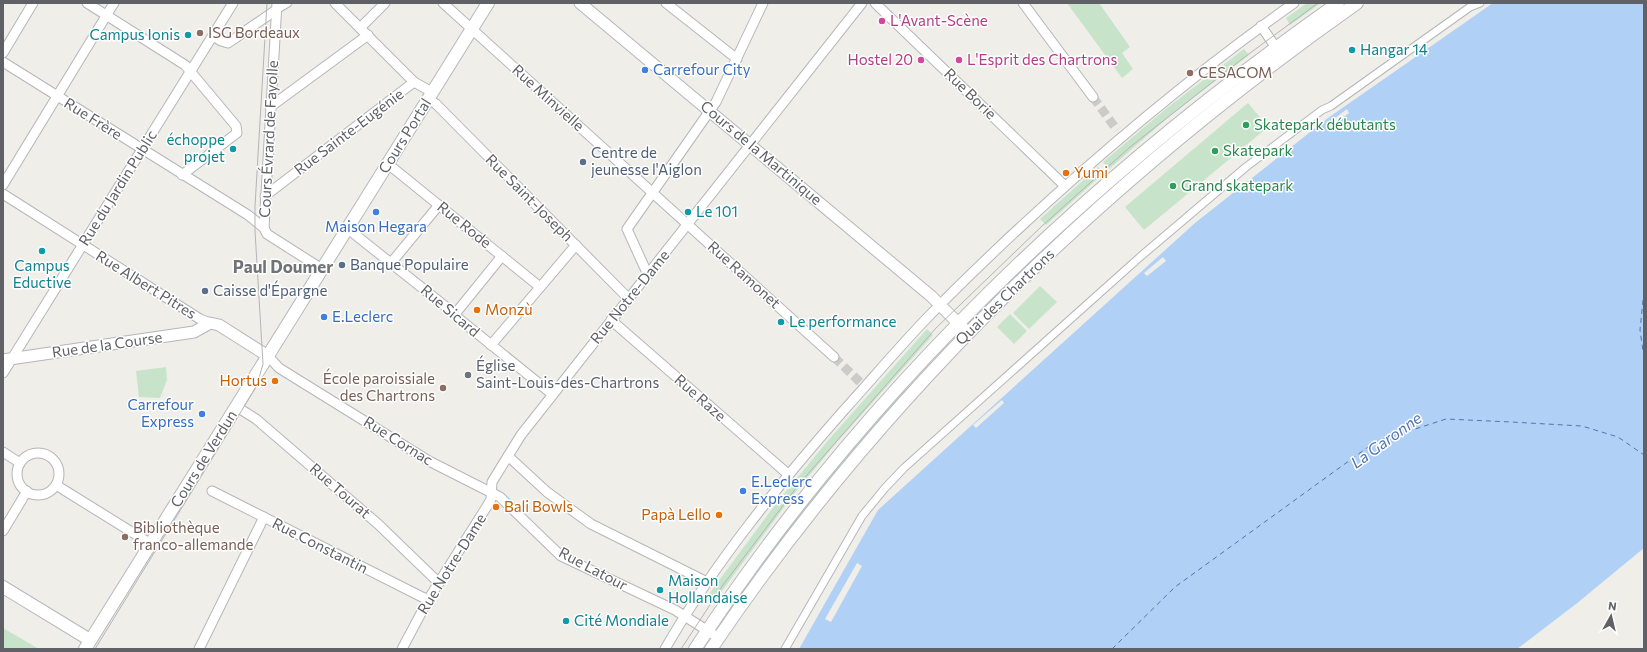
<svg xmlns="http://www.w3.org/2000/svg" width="1647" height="652" font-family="Commissioner,sans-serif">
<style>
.green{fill:#c7e4ca}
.water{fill:#b1d0f6}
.pier{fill:#efeee8}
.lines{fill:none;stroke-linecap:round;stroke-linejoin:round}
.ferry{stroke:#5275b0;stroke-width:1;stroke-dasharray:5 4;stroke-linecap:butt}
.minor-tunnel{stroke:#cbcbc8;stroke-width:9;stroke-dasharray:9 4.5;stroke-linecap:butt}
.pedestrian-casing{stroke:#b5b6bb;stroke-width:9}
.minor-casing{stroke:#b5b6bb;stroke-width:11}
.tertiary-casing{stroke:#b5b6bb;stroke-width:13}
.secondary-casing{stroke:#b6b8bd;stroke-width:14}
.pedestrian{stroke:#fff;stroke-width:7}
.minor{stroke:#fff;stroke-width:9}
.tertiary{stroke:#fff;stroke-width:11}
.secondary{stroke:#fff;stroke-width:12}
.tram{stroke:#b5b5b6;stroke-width:1}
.hotel-dot{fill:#d1479c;stroke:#fff;stroke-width:1.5}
.education-dot{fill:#8d6e63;stroke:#fff;stroke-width:1.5}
.culture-dot{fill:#0f9aa8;stroke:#fff;stroke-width:1.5}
.shop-dot{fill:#3f7fe0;stroke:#fff;stroke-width:1.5}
.leisure-dot{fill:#2e9e5b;stroke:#fff;stroke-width:1.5}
.service-dot{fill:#5c6f8a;stroke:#fff;stroke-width:1.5}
.food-dot{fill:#e8710a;stroke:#fff;stroke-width:1.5}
.worship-dot{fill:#6b7280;stroke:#fff;stroke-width:1.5}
.labels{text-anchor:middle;stroke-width:3;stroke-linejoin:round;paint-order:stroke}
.hotel-label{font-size:15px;fill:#b23c85;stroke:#fff;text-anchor:start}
.education-label{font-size:15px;fill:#785e54;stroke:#fff;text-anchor:start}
.culture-label{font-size:15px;fill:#0d838f;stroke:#fff;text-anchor:start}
.shop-label{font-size:15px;fill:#366cbe;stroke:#fff;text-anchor:start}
.street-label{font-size:15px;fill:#5f6166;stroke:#fff}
.leisure-label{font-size:15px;fill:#27864d;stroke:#fff;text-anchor:start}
.service-label{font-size:15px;fill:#4e5e75;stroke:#fff;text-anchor:start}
.food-label{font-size:15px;fill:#c56008;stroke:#fff;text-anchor:start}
.worship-label{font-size:15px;fill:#5b616d;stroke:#fff;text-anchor:start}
.water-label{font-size:16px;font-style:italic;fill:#5275b0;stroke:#fff}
.quarter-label{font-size:17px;font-weight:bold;fill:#707378;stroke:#fff}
</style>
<rect width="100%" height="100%" fill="#efeee8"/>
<g class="green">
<path d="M1067,3H1099L1130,47L1122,53L1133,69L1122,78Z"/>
<path d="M1307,3H1321L1290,25L1286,18Z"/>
<path d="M1244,49L1249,55L1172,114L1109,169L1103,162L1167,108Z"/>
<path d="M1248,103L1268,127L1144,230L1125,207Z"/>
<path d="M1098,167L1104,173L1046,225L1040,219Z"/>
<path d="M1113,183L1116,186L983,311L980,308Z"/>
<path d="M1040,286L1057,302L1029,329L1013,313Z"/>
<path d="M1010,314L1027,331L1014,344L997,327Z"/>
<path d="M927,329L933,335L837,442L789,500L783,495L831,437Z"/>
<path d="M166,367L167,380L160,398L139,397L136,371Z"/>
<path d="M904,388L907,391L804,511L801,508Z"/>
<path d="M778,501L785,506L713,603L706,598Z"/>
<path d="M795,516L798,519L729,613L725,611Z"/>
<path d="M3,628L39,649H3Z"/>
</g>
<path class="water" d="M1493,3H1644V548L1576,604L1517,649H799L878,510L1195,223L1328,118Z"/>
<g class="pier">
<path d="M1347,109L1349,113L1329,128L1326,125Z"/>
<path d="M1163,257L1166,261L1147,276L1144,273Z"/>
<path d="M1002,400L1004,403L976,428L973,425Z"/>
<path d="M857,563L862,566L831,622L825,619Z"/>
</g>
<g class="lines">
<g class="ferry">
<path d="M1644,3V5"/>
<path d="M1644,291L1640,330L1644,358"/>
<path d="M1112,649L1175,587L1375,442L1446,419L1511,422L1582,426L1618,437L1644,455"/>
</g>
<g class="minor-tunnel">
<path d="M1093,97L1117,130"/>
<path d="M834,357L865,387"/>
</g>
<defs>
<g id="pedestrian">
<path d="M276,10L288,3"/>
<path d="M785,649L862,516L885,488L904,468L1140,257L1246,167L1322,110L1331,106L1470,7L1480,3"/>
</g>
<g id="minor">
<path d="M87,3L185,65L236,126L237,133L182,175"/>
<path d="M335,3L414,82L432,92"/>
<path d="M443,3L834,357"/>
<path d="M666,3L737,59"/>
<path d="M875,3L1065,186"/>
<path d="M1023,3L1093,97"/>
<path d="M1261,26L1279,52"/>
<path d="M360,28L385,3"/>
<path d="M213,36L221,41L228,43L276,10"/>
<path d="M3,53L33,3"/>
<path d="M3,62L248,215L264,228L267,234L322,269"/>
<path d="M428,99L436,104L629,299"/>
<path d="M270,107L368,35"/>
<path d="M388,164L540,287"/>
<path d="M3,185L114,3"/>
<path d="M3,194L200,319L210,323"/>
<path d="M265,196L414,82"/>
<path d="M264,228L277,3"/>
<path d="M348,229L455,314L458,318L552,394"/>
<path d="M391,263L439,205"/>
<path d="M648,275L627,229L716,102L763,3"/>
<path d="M455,314L502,256"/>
<path d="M611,320L789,475"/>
<path d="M491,345L576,245"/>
<path d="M268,356L279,368L429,461L500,497L561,556L675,610L719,638"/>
<path d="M3,373L233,3"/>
<path d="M237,407L256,419L378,524L439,583"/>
<path d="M3,452L20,463"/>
<circle cx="38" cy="474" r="21"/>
<path d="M508,456L547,492L591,524L707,582"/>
<path d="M56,485L151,544"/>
<path d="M212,491L428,600"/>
<path d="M3,531L27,491"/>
<path d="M199,649L264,517"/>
<path d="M402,649L428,600L489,503L491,499L492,482L521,435L862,3"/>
<path d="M665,649C715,562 779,484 845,409C873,378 899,347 928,317C950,294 973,272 996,250C1090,161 1188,78 1294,3"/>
</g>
<g id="tertiary">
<path d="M580,3L931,296L968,333"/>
<path d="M3,360L194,332L210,323L219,325L268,356"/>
</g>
<g id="secondary">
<path d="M3,587L90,640"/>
<path d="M85,649L488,3"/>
<path d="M695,649C863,393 1088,179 1338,3"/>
<path d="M711,649C882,395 1107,179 1357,3"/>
</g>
</defs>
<use href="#pedestrian" class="pedestrian-casing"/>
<use href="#minor" class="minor-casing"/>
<use href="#tertiary" class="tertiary-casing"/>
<use href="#secondary" class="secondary-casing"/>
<use href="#pedestrian" class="pedestrian"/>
<use href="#minor" class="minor"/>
<use href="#tertiary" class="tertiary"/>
<use href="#secondary" class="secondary"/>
<g class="tram">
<path d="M95,649L242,410L257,385L263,364L255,231V206L267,3"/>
<path d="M681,649L723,585L800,483L936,328L1042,226L1130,147L1242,59L1318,3"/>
</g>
</g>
<g class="hotel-dot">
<circle cx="882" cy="21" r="4"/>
<circle cx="921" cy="60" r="4"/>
<circle cx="959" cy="60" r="4"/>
</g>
<g class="education-dot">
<circle cx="200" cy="33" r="4"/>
<circle cx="1190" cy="73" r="4"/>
<circle cx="443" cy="388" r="4"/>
<circle cx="125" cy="537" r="4"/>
</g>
<g class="culture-dot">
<circle cx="188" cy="35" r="4"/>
<circle cx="1352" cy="50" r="4"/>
<circle cx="233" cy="149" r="4"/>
<circle cx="688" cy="212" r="4"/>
<circle cx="42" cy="251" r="4"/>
<circle cx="781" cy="322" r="4"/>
<circle cx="660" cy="590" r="4"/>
<circle cx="566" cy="621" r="4"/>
</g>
<g class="shop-dot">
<circle cx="645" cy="70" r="4"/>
<circle cx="376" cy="212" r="4"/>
<circle cx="324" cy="317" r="4"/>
<circle cx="202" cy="414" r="4"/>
<circle cx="743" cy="491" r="4"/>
</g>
<g class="leisure-dot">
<circle cx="1246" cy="125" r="4"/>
<circle cx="1215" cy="151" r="4"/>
<circle cx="1173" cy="186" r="4"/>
</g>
<g class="service-dot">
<circle cx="583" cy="162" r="4"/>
<circle cx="342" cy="265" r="4"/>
<circle cx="205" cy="291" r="4"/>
</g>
<g class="food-dot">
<circle cx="1066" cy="173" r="4"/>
<circle cx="477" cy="310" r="4"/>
<circle cx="275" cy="381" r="4"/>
<circle cx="496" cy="507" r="4"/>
<circle cx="719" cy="515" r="4"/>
</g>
<circle class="worship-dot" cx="468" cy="375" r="4"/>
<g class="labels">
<g class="hotel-label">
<text x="890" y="26">L'Avant-Scène</text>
<text x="913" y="65" text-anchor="end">Hostel 20</text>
<text x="967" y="65">L'Esprit des Chartrons</text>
</g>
<g class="education-label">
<text x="208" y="38">ISG Bordeaux</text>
<text x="1198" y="78">CESACOM</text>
<text x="435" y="384" text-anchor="end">École paroissiale<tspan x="435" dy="17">des Chartrons</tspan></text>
<text x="133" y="533">Bibliothèque<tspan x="133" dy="17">franco-allemande</tspan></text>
</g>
<g class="culture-label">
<text x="180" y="40" text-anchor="end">Campus Ionis</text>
<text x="1360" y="55">Hangar 14</text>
<text x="225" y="145" text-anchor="end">échoppe<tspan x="225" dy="17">projet</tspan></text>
<text x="696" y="217">Le 101</text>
<text x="42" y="271" text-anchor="middle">Campus<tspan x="42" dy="17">Eductive</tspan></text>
<text x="789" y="327">Le performance</text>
<text x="668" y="586">Maison<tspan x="668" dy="17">Hollandaise</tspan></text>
<text x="574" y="626">Cité Mondiale</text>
</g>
<g class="shop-label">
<text x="653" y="75">Carrefour City</text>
<text x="376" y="232" text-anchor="middle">Maison Hegara</text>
<text x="332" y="322">E.Leclerc</text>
<text x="194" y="410" text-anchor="end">Carrefour<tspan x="194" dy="17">Express</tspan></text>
<text x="751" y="487">E.Leclerc<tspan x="751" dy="17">Express</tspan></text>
</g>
<g class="street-label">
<text transform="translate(970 94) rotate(44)" y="5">Rue Borie</text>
<text transform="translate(548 98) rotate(42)" y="5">Rue Minvielle</text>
<text transform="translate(93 119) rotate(32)" y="5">Rue Frère</text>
<text transform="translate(349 132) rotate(-37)" y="5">Rue Sainte-Eugénie</text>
<text transform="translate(405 136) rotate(-58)" y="5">Cours Portal</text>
<text transform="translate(269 139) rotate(-87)" y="5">Cours Évrard de Fayolle</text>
<text transform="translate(761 153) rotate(40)" y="5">Cours de la Martinique</text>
<text transform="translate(118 188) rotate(-58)" y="5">Rue du Jardin Public</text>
<text transform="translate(529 198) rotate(45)" y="5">Rue Saint-Joseph</text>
<text transform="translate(464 225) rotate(39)" y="5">Rue Rode</text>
<text transform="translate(744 275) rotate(42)" y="5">Rue Ramonet</text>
<text transform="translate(146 285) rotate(32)" y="5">Rue Albert Pitres</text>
<text transform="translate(630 297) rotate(-51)" y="5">Rue Notre-Dame</text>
<text transform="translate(1005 297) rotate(-44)" y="5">Quai des Chartrons</text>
<text transform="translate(450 311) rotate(40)" y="5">Rue Sicard</text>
<text transform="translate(107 345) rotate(-8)" y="5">Rue de la Course</text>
<text transform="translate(700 398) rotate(41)" y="5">Rue Raze</text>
<text transform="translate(398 441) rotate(32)" y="5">Rue Cornac</text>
<text transform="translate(204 459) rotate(-58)" y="5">Cours de Verdun</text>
<text transform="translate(340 491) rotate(41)" y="5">Rue Tourat</text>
<text transform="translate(320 546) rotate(27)" y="5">Rue Constantin</text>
<text transform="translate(452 564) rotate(-58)" y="5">Rue Notre-Dame</text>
<text transform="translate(593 569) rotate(28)" y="5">Rue Latour</text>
</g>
<g class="leisure-label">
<text x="1254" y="130">Skatepark débutants</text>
<text x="1223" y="156">Skatepark</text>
<text x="1181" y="191">Grand skatepark</text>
</g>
<g class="service-label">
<text x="591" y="158">Centre de<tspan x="591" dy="17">jeunesse l'Aiglon</tspan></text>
<text x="350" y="270">Banque Populaire</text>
<text x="213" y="296">Caisse d'Épargne</text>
</g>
<g class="food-label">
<text x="1074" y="178">Yumi</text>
<text x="485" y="315">Monzù</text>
<text x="267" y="386" text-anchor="end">Hortus</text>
<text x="504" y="512">Bali Bowls</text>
<text x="711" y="520" text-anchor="end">Papà Lello</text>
</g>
<g class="worship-label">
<text x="476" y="371">Église<tspan x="476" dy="17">Saint-Louis-des-Chartrons</tspan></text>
</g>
<g class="water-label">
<text transform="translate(1386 440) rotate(-36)" y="6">La Garonne</text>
</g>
<g class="quarter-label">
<text x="283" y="273">Paul Doumer</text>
</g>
</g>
<rect width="1647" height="652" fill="none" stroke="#5f6166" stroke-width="8"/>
<g transform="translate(1611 616) rotate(8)" stroke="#ffffff" stroke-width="3" paint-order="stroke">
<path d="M0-3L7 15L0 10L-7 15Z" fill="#5f6166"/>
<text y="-6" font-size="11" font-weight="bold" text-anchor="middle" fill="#5f6166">N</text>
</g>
</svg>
